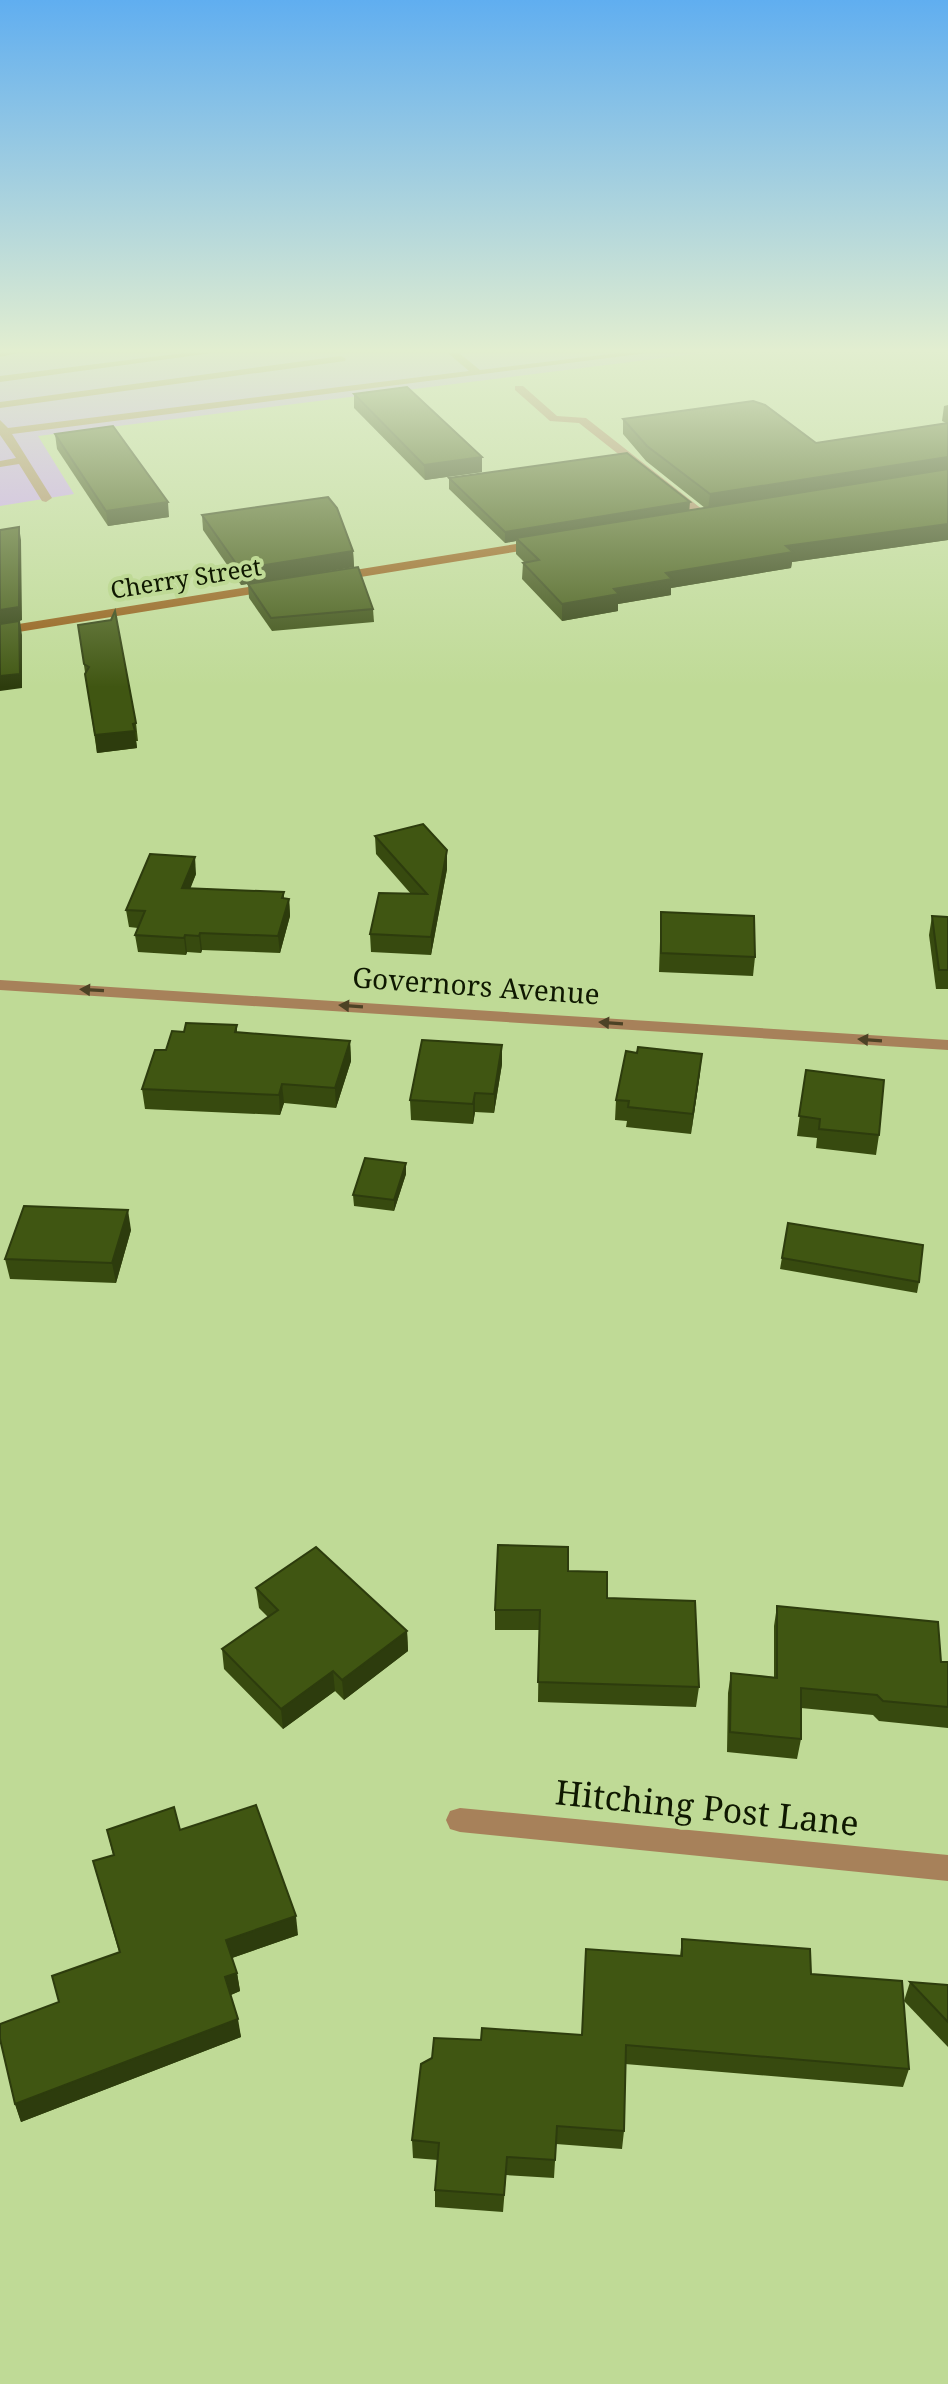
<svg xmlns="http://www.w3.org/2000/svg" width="948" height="2384" font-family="'Noto Serif',serif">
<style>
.green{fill:#c8a3f0}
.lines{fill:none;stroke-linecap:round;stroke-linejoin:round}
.service{fill:#a7815a;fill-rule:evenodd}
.minor{fill:#a7815a;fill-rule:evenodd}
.secondary{fill:#915a13;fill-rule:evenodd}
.wall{fill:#374a0f}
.shaded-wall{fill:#2d3c0d}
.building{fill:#405612;stroke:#2d3c0d;stroke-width:2}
.oneway{fill:#4c4225}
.labels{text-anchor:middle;stroke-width:8;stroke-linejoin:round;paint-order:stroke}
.far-street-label{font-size:24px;fill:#0f1801;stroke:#bfda96}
.street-label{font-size:28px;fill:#0f1801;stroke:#bfda96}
.near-street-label{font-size:34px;fill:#0f1801;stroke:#bfda96}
</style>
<rect width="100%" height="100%" fill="#bfda96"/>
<path class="green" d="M0,353H702L38,436L74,494L0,506Z"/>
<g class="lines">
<g class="service">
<path d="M0,353H18L0,357Z"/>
<path d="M184,353H212L0,382V376Z"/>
<path d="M448,353H459L480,370L618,353H647L12,434L52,498L46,502L42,501L19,464L0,467V461L16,458L0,435V420L8,428L469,371Z"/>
<path d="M341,356L346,359L345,361L0,408V402Z"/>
<path d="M515,386H523L557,416L586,418L712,517L702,520L579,423L550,421L515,390Z"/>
</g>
<g class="minor">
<path d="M0,980L948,1040V1050L0,990Z"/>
<path d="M460,1808L948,1855V1881L460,1832L450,1829L446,1820L450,1811Z"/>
</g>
<g class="secondary">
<path d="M541,540L545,541V547L336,581L330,577L336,573Z"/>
<path d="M273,583L278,584V590L0,635V627Z"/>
</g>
</g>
<g class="wall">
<path d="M354,394L482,472L425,480L354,408Z"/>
<path d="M948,405V540L792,562L791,568L671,588V595L618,604V611L562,621L522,579L523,563L524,562L516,554V541L505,543L449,489V478L689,510L705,508L646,461L623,434V419L816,443L946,423L942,421L944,406Z"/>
<path d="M55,434L169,517L108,526L57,449Z"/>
<path d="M202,515L353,551L354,567L241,585L203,530Z"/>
<path d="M248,584L373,609L374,622L272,631L249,598Z"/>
<path d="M78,625L136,723L138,741H136L137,748L97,753Z"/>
<path d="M375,836L447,869L431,955L371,952L370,934L411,894L376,854Z"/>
<path d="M196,874L190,888L284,892V899H289L290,916L280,953L202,950L201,953L187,952L186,955L138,952L135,935L138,928L129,927L126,910Z"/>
<path d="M661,912L755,957L753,976L659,972Z"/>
<path d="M932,916L948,917V989H936L929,935Z"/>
<path d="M237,1025V1033L350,1041L351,1061L336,1108L284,1103L280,1115L145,1109L142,1089L166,1050L184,1032Z"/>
<path d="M502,1064L494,1113L475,1112L473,1124L411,1120L410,1100Z"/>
<path d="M806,1070L879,1135L876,1155L816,1148L817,1138L797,1136Z"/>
<path d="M700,1073L691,1134L626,1127L627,1121L615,1120L616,1100Z"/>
<path d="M406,1163V1174L394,1211L354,1206L353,1195Z"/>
<path d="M788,1223L919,1282L917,1293L780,1269Z"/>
<path d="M131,1230L116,1283L10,1279L5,1259Z"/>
<path d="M568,1571L607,1598L699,1687L696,1707L538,1702L539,1630H495V1610Z"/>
<path d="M256,1588L407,1631L408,1651L344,1700L335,1691L283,1729L224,1669L222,1649L268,1617L259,1608Z"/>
<path d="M777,1606L941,1662H948V1728L879,1721L873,1715L801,1708V1739L797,1759L727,1752L728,1693L731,1673L774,1677V1626Z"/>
<path d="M107,1830H180L298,1935L232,1958L237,1973L240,1991L231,1995L241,2037L21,2122L15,2104L59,2002L119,1952L93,1861L113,1855Z"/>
<path d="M682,1939L811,1974L909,2069L903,2087L625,2064L624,2131L622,2149L556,2144L554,2178L506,2175L503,2212L435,2207V2190L438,2160L413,2158L412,2140L481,2040L581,2035L680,1956Z"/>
<path d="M910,1982L948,1985V2047L904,2001Z"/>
</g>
<g class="shaded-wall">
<path d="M482,457V472L425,480L424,465Z"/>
<path d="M948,457V472L708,510L710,494Z"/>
<path d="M168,502L169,517L108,526L106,511Z"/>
<path d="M690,502L689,514L516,538V541L505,543V532Z"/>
<path d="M948,524V540L792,562L791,568L671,588V595L618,604V611L562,621V604L666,573L786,546Z"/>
<path d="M19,527L21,540L22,620L20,621L22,635V688L0,691V610Z"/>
<path d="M353,551L354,567L241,585L240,569Z"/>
<path d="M135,731L137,748L97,753L95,735Z"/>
<path d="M447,850V869L431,955V937Z"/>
<path d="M195,857L196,874L184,905L182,888Z"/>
<path d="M289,899L290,916L280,953L278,936Z"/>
<path d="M200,933L202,950L201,953L199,936Z"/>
<path d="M185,935L187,952L186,955L184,938Z"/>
<path d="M350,1041L351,1061L336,1108L335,1088Z"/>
<path d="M502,1045V1064L494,1113V1094Z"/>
<path d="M702,1054L700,1073L691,1134L693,1114Z"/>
<path d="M282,1084L284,1103L280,1115L279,1095Z"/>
<path d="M475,1093V1112L473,1124V1104Z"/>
<path d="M406,1163V1174L394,1211V1200Z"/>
<path d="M128,1210L131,1230L116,1283L112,1263Z"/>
<path d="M407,1631L408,1651L344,1700L342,1680Z"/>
<path d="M333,1671L335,1691L283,1729L281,1709Z"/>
<path d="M296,1916L298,1935L229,1959L226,1940Z"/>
<path d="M237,1973L240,1991L228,1996L225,1977Z"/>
<path d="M238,2019L241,2037L21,2122L15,2104Z"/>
</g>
<g class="building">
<path d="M407,387L482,457L424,465L354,394Z"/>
<path d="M753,401L765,405L816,443L948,423V457L710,494L647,446L623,419Z"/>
<path d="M113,426L168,502L106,511L55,434Z"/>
<path d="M627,453L690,502L505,532L449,478Z"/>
<path d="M948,469V524L786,546L793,552L666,573L672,579L614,589L619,594L562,604L523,563L539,560L516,538Z"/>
<path d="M328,497L337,508L353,551L240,569L202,515Z"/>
<path d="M19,527V607L0,610V530Z"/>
<path d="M358,567L373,609L271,618L248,584Z"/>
<path d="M115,611L136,723L133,724L135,731L95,735L85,674L89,667L84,664L78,625L111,620Z"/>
<path d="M19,621L20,674L0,676V624Z"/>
<path d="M423,824L447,850L431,937L370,934L379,893L427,894L375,836Z"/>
<path d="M150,854L195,857L182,888L284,892L282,898L289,899L278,936L200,933L199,936L185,935L184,938L135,935L145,911L126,910Z"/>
<path d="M661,912L754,916L755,957L661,953Z"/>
<path d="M932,916L948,917V970H939Z"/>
<path d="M186,1023L237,1025L235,1032L350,1041L335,1088L282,1084L279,1095L142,1089L155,1050H166L172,1031L184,1032Z"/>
<path d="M422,1040L502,1045L494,1094L475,1093L473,1104L410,1100Z"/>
<path d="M638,1047L702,1054L693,1114L628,1107L629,1101L616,1100L626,1051L637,1053Z"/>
<path d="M806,1070L884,1080L879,1135L819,1129L820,1119L799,1116Z"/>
<path d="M365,1158L406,1163L394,1200L353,1195Z"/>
<path d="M24,1206L128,1210L112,1263L5,1259Z"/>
<path d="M788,1223L923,1245L919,1282L782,1258Z"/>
<path d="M498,1545L568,1547V1571L607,1572V1598L695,1601L699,1687L538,1682L540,1610H495Z"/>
<path d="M316,1547L407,1631L342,1680L333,1671L281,1709L222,1649L278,1610L256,1588Z"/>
<path d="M777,1606L938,1622L941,1662H948V1707L883,1701L877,1695L801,1688V1739L730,1732L731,1673L777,1678Z"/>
<path d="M256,1805L296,1916L226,1940L237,1973L225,1977L238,2019L15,2104L0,2039V2024L59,2002L52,1976L120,1952L93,1861L114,1855L107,1830L174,1807L180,1830Z"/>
<path d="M682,1939L810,1949L811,1974L902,1981L909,2069L626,2045L624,2131L557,2126L555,2160L507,2157L504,2195L435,2190L439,2143L412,2140L421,2064L432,2058L434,2038L481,2040L482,2028L582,2035L586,1949L682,1956Z"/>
<path d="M910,1982L948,1985V2022Z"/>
</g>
<defs><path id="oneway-solid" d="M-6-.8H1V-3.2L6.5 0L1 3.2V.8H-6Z" transform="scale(2)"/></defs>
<g class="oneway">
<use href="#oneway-solid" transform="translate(92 990) rotate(-177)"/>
<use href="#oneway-solid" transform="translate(351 1006) rotate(-176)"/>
<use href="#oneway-solid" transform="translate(611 1023) rotate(-176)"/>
<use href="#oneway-solid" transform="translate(870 1040) rotate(-176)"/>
</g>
<linearGradient id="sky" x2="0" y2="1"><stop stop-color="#60aef0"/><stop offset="0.51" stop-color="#e2eed0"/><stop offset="1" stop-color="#e2eed0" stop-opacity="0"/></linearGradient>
<rect width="948" height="687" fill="url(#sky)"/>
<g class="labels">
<g class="far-street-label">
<text transform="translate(186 579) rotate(-9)" y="8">Cherry Street</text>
</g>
<g class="street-label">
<text transform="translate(476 986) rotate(4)" y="10">Governors Avenue</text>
</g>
<g class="near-street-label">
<text transform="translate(707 1808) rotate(6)" y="12">Hitching Post Lane</text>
</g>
</g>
</svg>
